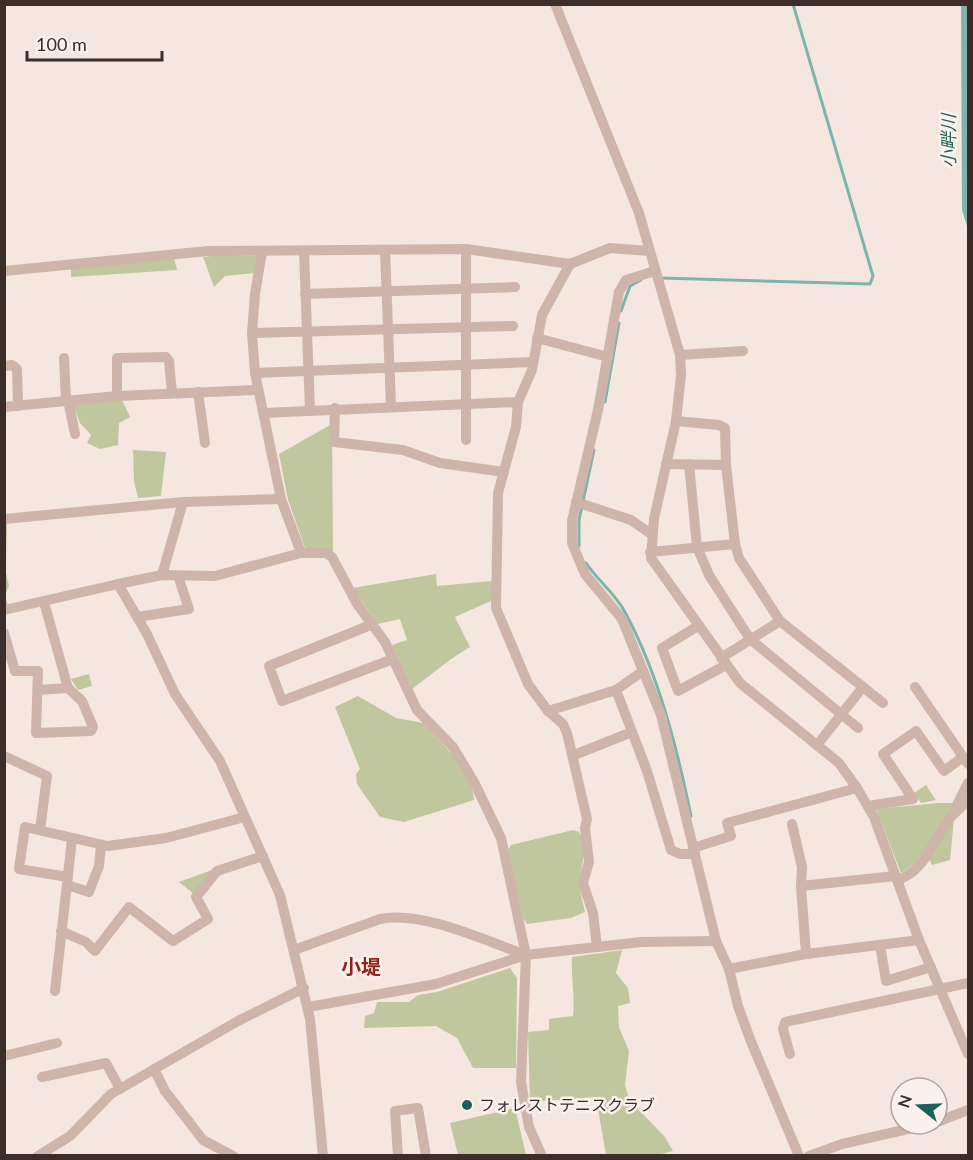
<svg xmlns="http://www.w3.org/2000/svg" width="973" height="1160" font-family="Lato,'Noto Sans JP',sans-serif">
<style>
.green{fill:#c0c69e}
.water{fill:#7cb5ad}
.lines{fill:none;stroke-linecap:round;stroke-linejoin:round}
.stream{stroke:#7cb5ad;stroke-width:3}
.minor{stroke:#cfb4aa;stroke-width:10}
.poi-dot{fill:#1b6159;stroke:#fcf2ed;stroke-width:2}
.labels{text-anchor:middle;stroke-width:5;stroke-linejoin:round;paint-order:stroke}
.poi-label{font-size:16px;fill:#3c2c2a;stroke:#fcf2ed;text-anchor:start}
.water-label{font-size:18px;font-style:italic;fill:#1b6159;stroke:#fcf2ed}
.quarter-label{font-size:20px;font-weight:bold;fill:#92221c;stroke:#fcf2ed}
</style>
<rect width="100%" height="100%" fill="#f5e7e0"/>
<g class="green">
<path d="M219,255L256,256L258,260L255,273L225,276L214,287L203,257Z"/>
<path d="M174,258L177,270L71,277V268Z"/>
<path d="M122,400L130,417L119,423L118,445L100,449L87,443L91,435L80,423L72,402Z"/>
<path d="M332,424L333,551L305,548L288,500L279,454Z"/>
<path d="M133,450L166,452L161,496L138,498L134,482Z"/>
<path d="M5,522H7L6,572L9,586L5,596L8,606L5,607Z"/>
<path d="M436,574L437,586L492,581L493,600L455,617L470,647L451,659L412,689L392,645L407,640L400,619L378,624L352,588Z"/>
<path d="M89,674L92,686L78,690L71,679Z"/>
<path d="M358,696L396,718L423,723C442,743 473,772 474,800L404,822L380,817L357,784L356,774L360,769L335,707Z"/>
<path d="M926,785L936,800L921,803L914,793Z"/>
<path d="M938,803H954C940,827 927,859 901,873L876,809Z"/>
<path d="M954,819L950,860L932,865L929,859Z"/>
<path d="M573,830L579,832C589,850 580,866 580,884C580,893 583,903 585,912L571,918L527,924L523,918L508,850L511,845Z"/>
<path d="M212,870L194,894L179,882Z"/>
<path d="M622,950L616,973L628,988L630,1003L618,1006L619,1027L629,1051L625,1085L630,1101L664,1136L673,1151L658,1155H606L596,1097L530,1102L528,1032L549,1030V1019L573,1016C575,996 571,978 572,957Z"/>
<path d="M510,968L517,978L516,1068H473L457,1038L436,1026L364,1028L365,1016L374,1013L377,1002H409L418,995L437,992Z"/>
<path d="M515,1108L526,1155H458L450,1123Z"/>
</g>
<path class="water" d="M961,5H968V229L962,210Z"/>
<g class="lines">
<g class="stream">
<path d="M661,278L870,284L873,276L793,4"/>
<path d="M621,311L630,286L641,280"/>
<path d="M605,402L619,323"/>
<path d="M579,546V520L594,450"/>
<path d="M586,563C598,581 616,594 626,614C659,676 677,748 691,816"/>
</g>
<g class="minor">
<path d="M555,4L639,213L680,355L681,375L676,421L654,519L651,558L740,683L839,763L857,788L874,817L919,940L968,1054"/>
<path d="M466,249V440"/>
<path d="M385,250L391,406"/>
<path d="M262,252L255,294L252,333L255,373L281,499L301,553"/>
<path d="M304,252L310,410"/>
<path d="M570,264L542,315L532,370L518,402L516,427L498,493L496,608L528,684L548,711L563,724L567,733L587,819L585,828L589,862L583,883L593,913L597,947"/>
<path d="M4,271L208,251L466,249L570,264L610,248L649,251"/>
<path d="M655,271L626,280L619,292L598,410L572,521V543L585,574L622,619L661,715L716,941L729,969L738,1006L750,1039L799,1156"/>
<path d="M305,294L515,287"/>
<path d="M252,333L513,326"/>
<path d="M537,338L608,357"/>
<path d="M680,355L743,351"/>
<path d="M64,358L66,400"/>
<path d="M4,366L12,365L17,369L18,406"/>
<path d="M255,373L533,362"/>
<path d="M198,392L205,443"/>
<path d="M117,396V358L166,357L169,361L172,393"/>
<path d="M68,400L75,434"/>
<path d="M4,407L117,396L257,390"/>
<path d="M335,408L334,442L403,450L440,463L504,472"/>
<path d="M263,413L518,402"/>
<path d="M676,421L719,425L725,428L726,465L735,544L739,558L780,621L863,687L817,745"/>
<path d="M666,464L726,465"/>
<path d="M689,464L697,547L709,575L750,639L858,728"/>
<path d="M576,502L631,520L651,534"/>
<path d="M4,519L183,502L281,499"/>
<path d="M650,552L735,544"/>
<path d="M162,575L183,502"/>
<path d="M118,584L162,575L215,576L301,553H326L332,557L357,604L385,642L417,710L453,747L474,782L501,838L526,955L521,1082L529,1127L542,1156"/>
<path d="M4,610L118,584L147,634L175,694L220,761L280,895L310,1019L323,1156"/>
<path d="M137,617L189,609L178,576"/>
<path d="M373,624L269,666L282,701L393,659"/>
<path d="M698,626L662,648L678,691L726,665"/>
<path d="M4,633L15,671H38L36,733L91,731L93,727L82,701L68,688L44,602"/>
<path d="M721,658L780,621"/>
<path d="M863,687L883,703"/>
<path d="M915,687L968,764"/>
<path d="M38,690L68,688"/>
<path d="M616,690L647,771L671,850L680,854H695"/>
<path d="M548,711L616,690L643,671"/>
<path d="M574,755L632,732"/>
<path d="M4,756L47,776L40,830"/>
<path d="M868,806L913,799L883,754L916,731L944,771L963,757"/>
<path d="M955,809L968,783"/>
<path d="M792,824L802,867L801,886L806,954"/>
<path d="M693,848L731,836L727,823L857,788"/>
<path d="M68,877L19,869L25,827L108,846L166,838L245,817"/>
<path d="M897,880C926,872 934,837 951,817C956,811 963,806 968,801"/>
<path d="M67,885L89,892L99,866L101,845"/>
<path d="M801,886L895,876"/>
<path d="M61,931L86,942L95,951L129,907L173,941L208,919L196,897L217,871L263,856"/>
<path d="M880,945L886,981L931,967"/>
<path d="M294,950L380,919C422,910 486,941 526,955"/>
<path d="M729,969L806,954L919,940"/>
<path d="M55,991L72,839"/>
<path d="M308,1007L436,984L526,955L641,942L716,941"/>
<path d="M790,1054L783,1029L785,1022L968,983"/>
<path d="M4,1056L57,1043"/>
<path d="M154,1069L165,1091L203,1140L233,1156"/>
<path d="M42,1077L106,1063L120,1089"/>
<path d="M937,1122L968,1110"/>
<path d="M38,1156L70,1136L111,1094L238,1021L304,988"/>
<path d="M398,1156L395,1111L418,1108L426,1156"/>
<path d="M809,1156L842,1144L930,1124"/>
</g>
</g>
<circle class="poi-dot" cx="467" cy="1105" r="6"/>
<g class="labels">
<g class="poi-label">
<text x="479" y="1111">フォレストテニスクラブ</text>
</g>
<g class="water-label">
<text transform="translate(949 141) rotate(-90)" y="6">小畔川</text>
</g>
<g class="quarter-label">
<text x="361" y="974">小堤</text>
</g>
</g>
<rect width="973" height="1160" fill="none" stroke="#3c2c2a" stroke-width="12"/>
<g transform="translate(919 1106) rotate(288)"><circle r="28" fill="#fcf2ed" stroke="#afa39f" stroke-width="1.5"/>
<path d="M0-4.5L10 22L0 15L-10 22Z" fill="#1b6159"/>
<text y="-9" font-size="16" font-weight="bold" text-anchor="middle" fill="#3c2c2a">N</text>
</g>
<path d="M27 51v9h135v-9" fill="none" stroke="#3c2c2a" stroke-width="3"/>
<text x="36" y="51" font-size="18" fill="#3c2c2a" stroke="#fcf2ed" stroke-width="4.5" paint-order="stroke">100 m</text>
</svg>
